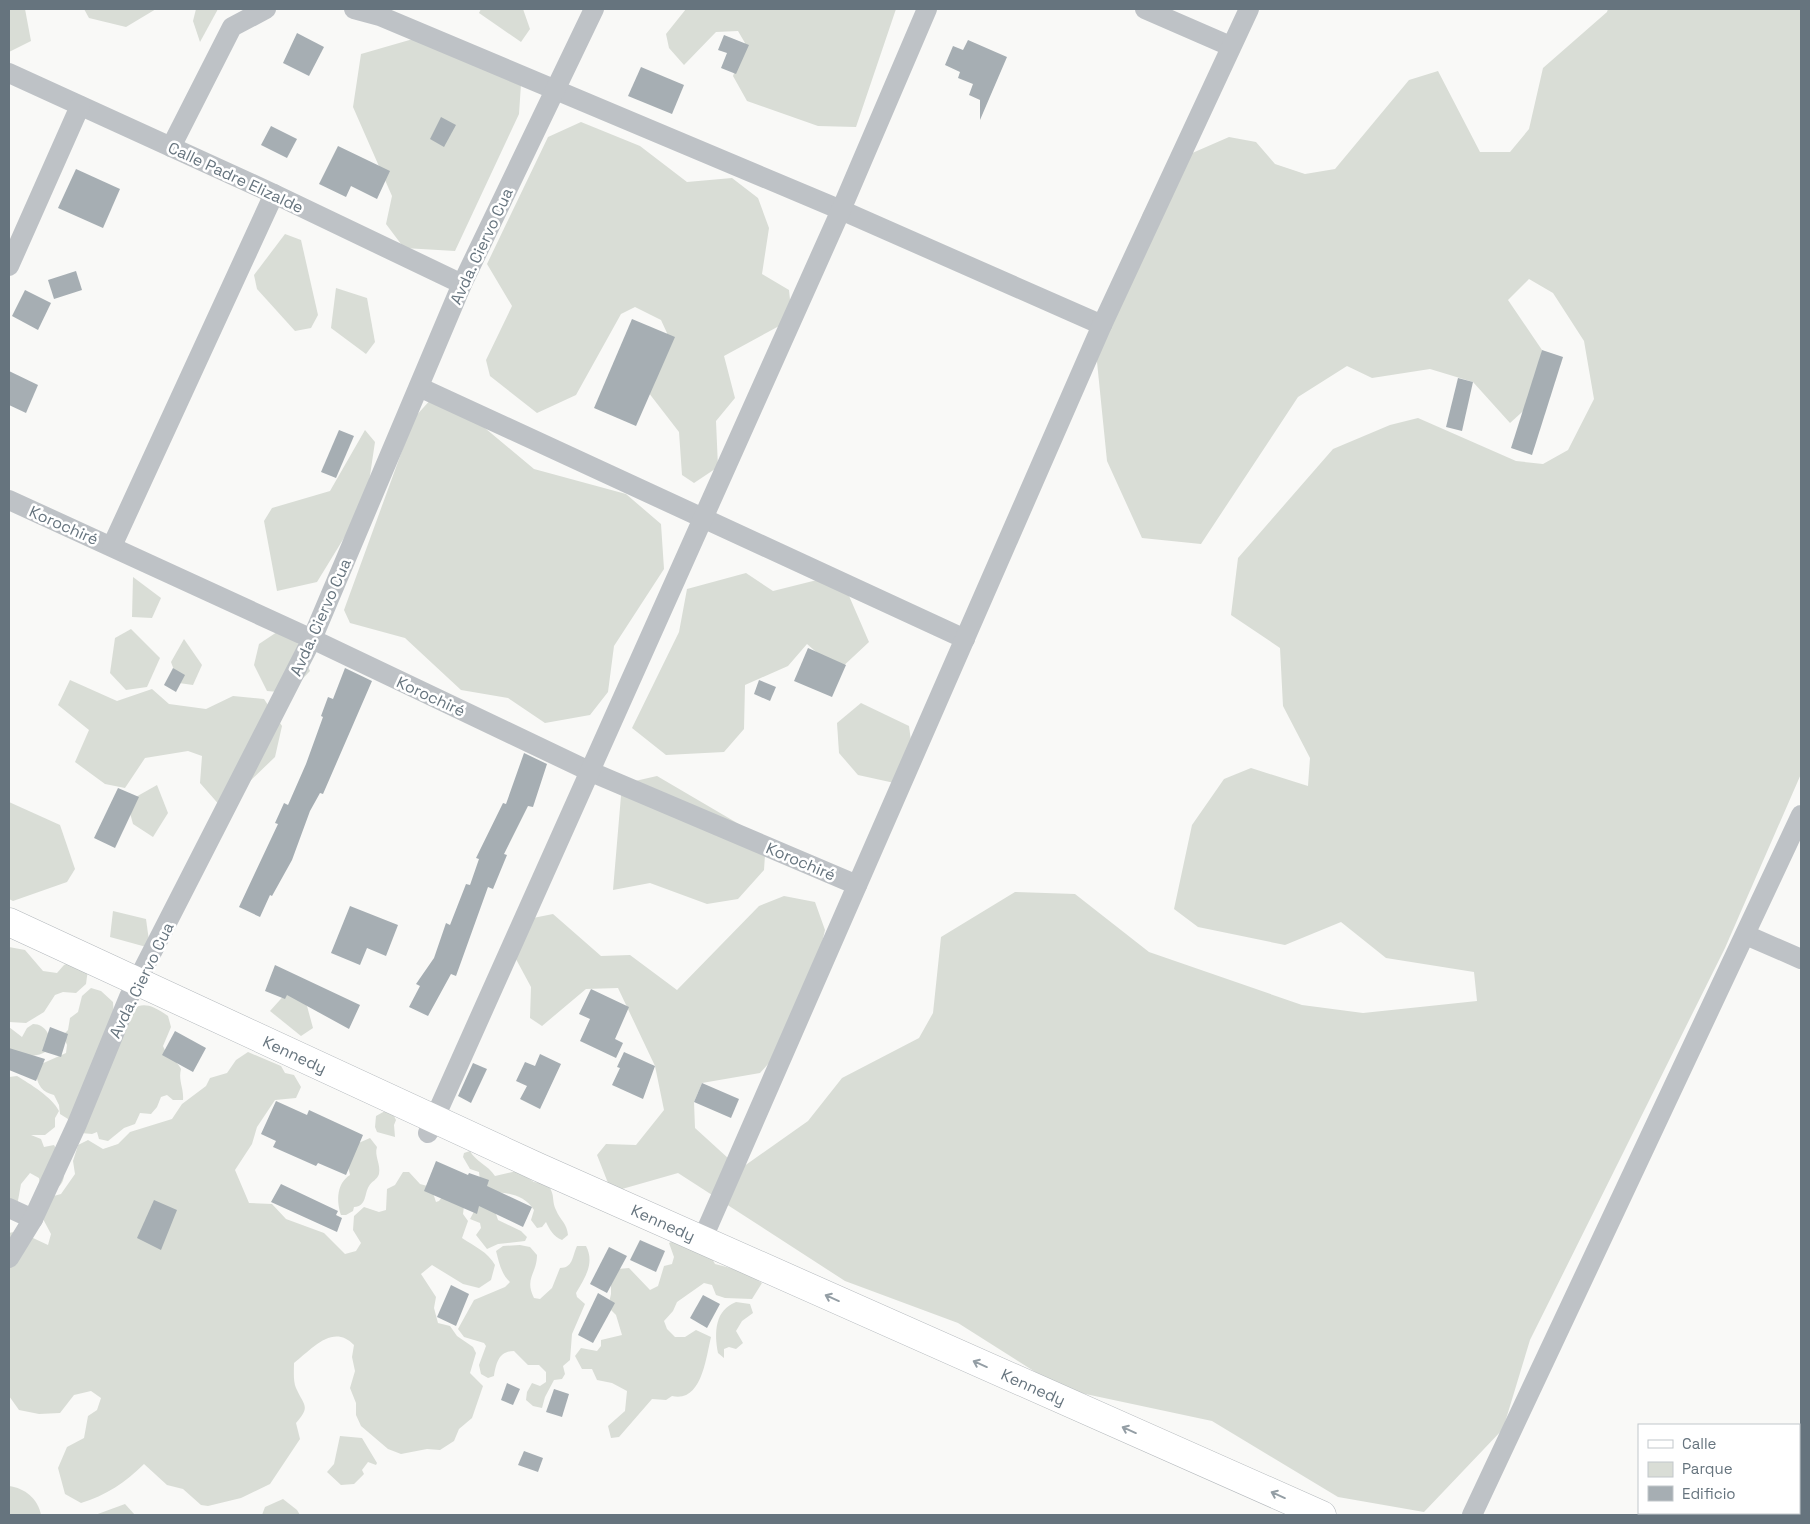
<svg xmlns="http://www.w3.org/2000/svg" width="1810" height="1524" font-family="'Space Grotesk',sans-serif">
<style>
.green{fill:#d9ddd6}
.building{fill:#a6aeb3}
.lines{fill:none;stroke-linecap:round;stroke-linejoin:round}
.secondary-casing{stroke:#b3b8bc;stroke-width:29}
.street{stroke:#bec2c6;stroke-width:20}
.secondary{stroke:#fff;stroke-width:28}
.oneway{stroke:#949ea5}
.labels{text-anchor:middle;stroke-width:5;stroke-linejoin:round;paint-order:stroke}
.street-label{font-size:16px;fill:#66747e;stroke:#fff}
</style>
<rect width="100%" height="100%" fill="#f9f9f7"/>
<g class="green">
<path d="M9,9H25L31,41L9,52Z"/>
<path d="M84,9H156L126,27L89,18Z"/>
<path d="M196,9H218L200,42L193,21Z"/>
<path d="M481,9H523L530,29L521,42L479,13Z"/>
<path d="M686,9H896L856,127L818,126L747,101L733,76L745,43L738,31L716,32L684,65L669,48L666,34Z"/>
<path d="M1608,9H1801V774L1725,948L1530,1340L1503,1429L1424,1512L1338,1497L1212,1421L1062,1389L958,1323L845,1281L678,1173L622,1189L608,1183L597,1155L606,1144L636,1145L664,1110L655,1066L618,988L586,989L542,1026L530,1018L531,987L510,948L523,920L553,914L601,956L630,955L677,990L759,906L784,896L815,902L825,930L818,960L780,1051L760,1073L702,1083L694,1102L695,1128L740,1169L808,1121L842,1078L919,1038L933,1013L941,937L1015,892L1075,894L1149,952L1302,1005L1363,1013L1477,1001L1474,972L1386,958L1341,922L1285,945L1198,927L1174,909L1192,825L1224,779L1251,768L1308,786L1310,758L1283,706L1280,648L1231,615L1238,558L1333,449L1390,425L1418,418L1516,461L1543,464L1568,450L1594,399L1584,341L1553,293L1529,279L1508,300L1542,350L1532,403L1510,423L1473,382L1430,369L1372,378L1347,366L1298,397L1201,544L1142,538L1107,461L1096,352L1143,213L1174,161L1229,137L1256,142L1275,164L1305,174L1335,169L1409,80L1438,71L1480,152H1510L1529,129L1543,68L1607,12Z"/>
<path d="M413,39L521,84L519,114L455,251L404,248L386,224L392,196L353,107L361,54Z"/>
<path d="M581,122L640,146L687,182L732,178L758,198L769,228L762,274L789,290L792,319L724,356L735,398L716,421L718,467L694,483L682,475L679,432L645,388L667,333L661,320L635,307L621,314L576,395L537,413L490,376L486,360L512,306L487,264L548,137Z"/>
<path d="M285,234L301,240L318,315L311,328L295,331L257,289L254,275Z"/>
<path d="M336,288L367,298L375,342L366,354L331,328Z"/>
<path d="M433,397L449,398L534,469L626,494L661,524L664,569L614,646L608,692L590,715L545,723L508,698L461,690L405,638L350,623L344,610L414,418Z"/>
<path d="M365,430L375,442L366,502L317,582L277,591L264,521L272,508L330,491Z"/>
<path d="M746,573L773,591L829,577L843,582L869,642L838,671L807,644L788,666L745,685L744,729L724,752L666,755L632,728L679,632L687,589Z"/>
<path d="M133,577L161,598L152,618L132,617Z"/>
<path d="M131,629L160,658L147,687L126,690L110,673L115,638Z"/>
<path d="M280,630L294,635L310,671L289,693L267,691L254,665L259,644Z"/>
<path d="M184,639L202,665L193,685L179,683L171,662Z"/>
<path d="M70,680L117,701L152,689L169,704L206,709L233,696L264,699L282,726L275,757L222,808L200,783L202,756L188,751L145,758L125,788L105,784L75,762L89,730L58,705Z"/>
<path d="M861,703L909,726L913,756L899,784L858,775L839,753L837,723Z"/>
<path d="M657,776L766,840L764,870L738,899L707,904L650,883L613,890L622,784Z"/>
<path d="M157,785L168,813L153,837L133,824L127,802Z"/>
<path d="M9,802L60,825L75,869L67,882L13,901L9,899Z"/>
<path d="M113,911L146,919L150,948L110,937Z"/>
<path d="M9,947L25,950L43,971L57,973L64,965L75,960L88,969L86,984L76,993L63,992L55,995L44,1012L26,1023L9,1022Z"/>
<path d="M91,988L101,991L113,1002L114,1017C140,1006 142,998 168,1016L171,1027L163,1046C167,1057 176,1059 181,1069C178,1081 184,1088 183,1100H173L167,1095L161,1097L157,1107L151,1114L140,1113L135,1124L124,1128L108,1141L99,1139L97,1132L92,1134L81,1133L76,1124L60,1114L59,1105L54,1095C39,1092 33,1078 39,1065L66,1053L67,1045L63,1035L68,1030L70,1018L78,1012L82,996Z"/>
<path d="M288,991L307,1006L313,1028L301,1036L270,1011Z"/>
<path d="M33,1024C46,1024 52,1037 50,1049C36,1059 25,1056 9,1053V1027L22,1037L27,1028Z"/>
<path d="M248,1052L281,1066L285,1073L294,1075L301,1087L296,1098L275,1100L257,1127L252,1144L235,1170L249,1203L272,1204L286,1219L324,1233L345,1254L356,1251L361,1243L353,1230L354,1216L364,1207L379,1212L386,1210L387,1189L395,1185L403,1172H409L420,1184L431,1187L436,1202L439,1201L445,1193L465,1198L463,1214L468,1221L462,1238C474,1246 488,1252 495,1265L491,1280L479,1288L463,1284L432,1265L421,1274L436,1297L434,1308L438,1323L450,1326L457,1336L473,1347L476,1353L470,1373L483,1386L472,1418L459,1429L454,1441L440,1450L427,1449L401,1454L388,1449L361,1426L356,1415V1403L350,1388L355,1371L352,1357L354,1345C333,1323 312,1349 294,1363C294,1371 293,1381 296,1388C304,1406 311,1406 296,1423L300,1439L270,1484L241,1498L208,1506L201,1505L183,1489L167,1485L144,1464C126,1482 105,1496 81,1503L65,1494L58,1468L67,1447L84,1438L88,1416L97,1410L101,1398L91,1391L74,1395L60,1413L39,1414L19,1410L9,1396V1233L18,1231L48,1245L51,1234L43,1219L50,1197L61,1194L75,1174L73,1161L78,1145L88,1140L103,1149L118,1144L130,1132L172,1119L182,1104L206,1086L210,1078L227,1073L236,1060Z"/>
<path d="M17,1076C30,1084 52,1097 59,1111L55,1118V1127L45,1135H31L41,1139L44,1147L54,1145C65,1165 74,1190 41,1193L39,1178L30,1173L21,1184L17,1206L9,1210V1077Z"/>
<path d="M385,1111L393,1114L396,1120L394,1125L395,1137L377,1132L375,1127L376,1116Z"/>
<path d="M370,1138L377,1147C374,1156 381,1164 379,1174C377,1180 372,1181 369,1186C364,1194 367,1206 354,1207L353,1211L346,1215H341C336,1200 337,1183 350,1175L346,1158L354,1145Z"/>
<path d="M470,1151C475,1161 488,1165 495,1176L517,1171L534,1182L547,1184C556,1195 551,1199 556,1210C560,1220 567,1223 568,1235L562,1240C553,1236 550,1230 546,1222L542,1227L537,1228L531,1220L534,1210C524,1194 505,1192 488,1192L480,1181L479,1172L470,1169L463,1157L464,1153Z"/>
<path d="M478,1204L495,1211L498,1220L521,1231L527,1237L525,1241L498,1244L487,1249L476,1235L481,1228L480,1223L470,1219Z"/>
<path d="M677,1239L709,1253L715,1264C732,1268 747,1273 762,1283L752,1299L725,1298L716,1295L712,1285L704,1283L677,1302L673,1311L664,1321L667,1329L675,1337H685L696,1330L711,1337C706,1357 702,1403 672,1396L666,1400L652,1399L619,1437L611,1438L608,1426L625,1411L627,1391L612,1383L597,1380L592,1369H582L575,1356L581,1348L597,1351L601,1346V1340L622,1335L616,1315L608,1307L611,1294V1280L618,1269L629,1268L650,1290L658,1286L664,1266L672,1264L674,1257L669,1243Z"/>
<path d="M520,1245L530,1247L537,1255C537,1274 524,1278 534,1298L540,1299L552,1288L560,1268C573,1268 572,1257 577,1246H586C595,1263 585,1278 576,1293L577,1297L585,1304L572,1334L570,1360L563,1366L565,1374L562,1379L554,1380L545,1397L542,1408L533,1406L526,1400L527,1392L532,1383L540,1386L546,1382V1372L539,1365H528L514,1351C499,1351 496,1363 494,1376L488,1378L481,1374L479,1365L486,1346L484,1343L464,1337L458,1329L474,1300L505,1287L510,1282C501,1274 499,1262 496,1251L503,1246Z"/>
<path d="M736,1302L750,1304L753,1313L742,1321L736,1331L743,1343L736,1349L729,1347L724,1349V1358L718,1353C714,1332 715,1310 736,1302Z"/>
<path d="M340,1436L362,1438L377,1463L376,1465L368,1462L362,1470L364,1474L354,1484L341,1485L327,1472L334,1464Z"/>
<path d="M9,1486C25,1488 38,1499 41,1515H9Z"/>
<path d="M283,1499L297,1510L300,1515H262L265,1507Z"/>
<path d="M125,1504L135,1515H95Z"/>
</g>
<g class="building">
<path d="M297,33L324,47L309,76L283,63Z"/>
<path d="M724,35L749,45L736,74L721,68L727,53L718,50Z"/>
<path d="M968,40L1007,57L980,120V100L969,95L973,84L958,78L960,72L945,65L953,46L963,50Z"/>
<path d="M641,67L684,85L672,114L628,96Z"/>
<path d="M441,117L456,125L444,147L430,139Z"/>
<path d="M271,126L297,139L287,158L261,145Z"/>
<path d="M338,146L390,171L377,199L351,186L346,197L319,184Z"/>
<path d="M76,169L120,189L103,228L58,208Z"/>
<path d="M76,271L82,290L54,299L48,280Z"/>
<path d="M25,290L51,303L38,330L12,316Z"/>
<path d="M632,319L675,337L636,426L594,408Z"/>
<path d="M1542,350L1563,357L1532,455L1511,448Z"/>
<path d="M9,371L38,385L26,413L9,405Z"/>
<path d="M1458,378L1473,382L1462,431L1446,427Z"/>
<path d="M339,430L354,436L336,478L321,472Z"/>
<path d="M808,648L846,665L832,697L794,681Z"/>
<path d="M173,668L185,675L176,692L164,685Z"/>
<path d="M345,668L372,681L323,794L320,793L310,811L292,860L272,896L270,895L260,917L239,907L278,824L275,823L284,803L288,805L306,764L323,717L321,716L328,697L333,699Z"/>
<path d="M759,680L776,687L770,701L754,694Z"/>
<path d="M524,753L547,764L533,807L528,806L504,854L507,855L493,889L488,887L456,976L451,974L428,1016L409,1007L420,986L416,984L434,958L446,923L450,925L466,884L470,885L479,859L476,858L503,803L506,804Z"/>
<path d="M118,788L139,797L115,848L94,838Z"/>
<path d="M350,906L398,925L386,956L367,948L360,965L331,953Z"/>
<path d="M275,965L360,1005L349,1029L287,995L285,999L265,991Z"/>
<path d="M591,989L629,1007L615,1039L623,1043L616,1058L580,1041L590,1019L579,1014Z"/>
<path d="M50,1027L68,1034L61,1057L42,1051Z"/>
<path d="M175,1031L206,1048L193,1072L162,1055Z"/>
<path d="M9,1048L45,1059L36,1081L9,1070Z"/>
<path d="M624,1052L655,1066L643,1099L612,1085L620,1068L617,1067Z"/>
<path d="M540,1054L561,1064L540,1109L520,1099L527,1086L516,1081L525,1062L535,1066Z"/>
<path d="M473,1063L487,1069L471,1103L458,1096Z"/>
<path d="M702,1083L739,1099L731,1118L694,1102Z"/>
<path d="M276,1101L307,1115L309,1110L363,1135L346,1175L318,1163L316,1166L273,1147L276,1141L261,1134Z"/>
<path d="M436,1161L468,1175L469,1173L489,1180L487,1186L532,1207L523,1227L479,1206L477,1214L424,1191Z"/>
<path d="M281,1184L338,1211L336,1215L342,1218L337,1232L271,1202Z"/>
<path d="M154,1200L177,1210L161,1250L137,1238Z"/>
<path d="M640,1240L665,1251L656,1272L630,1260Z"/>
<path d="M609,1247L627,1256L607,1293L590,1284Z"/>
<path d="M451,1285L469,1294L456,1326L437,1317Z"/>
<path d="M598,1293L615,1303L593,1343L578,1335Z"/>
<path d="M703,1295L720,1304L707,1328L690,1318Z"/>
<path d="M507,1383L520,1389L513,1405L501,1400Z"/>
<path d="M554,1389L569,1394L562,1417L546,1412Z"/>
<path d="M524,1451L543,1458L538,1472L518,1465Z"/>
</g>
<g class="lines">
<defs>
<g id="secondary">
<path id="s1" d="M9,922L538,1167L1322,1515"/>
</g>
</defs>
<use href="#secondary" class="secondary-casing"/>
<g class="street">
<path d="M354,9L380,16L841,210L1102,325"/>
<path d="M1145,9L1230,46"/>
<path d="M9,73L274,194L462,284"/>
<path d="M171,147L232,27L266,9"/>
<path d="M9,266L80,106"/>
<path d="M419,387L965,639"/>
<path d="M9,500L312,639L589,771L857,885"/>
<path d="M112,546L274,194"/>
<path d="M1746,935L1801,959"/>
<path d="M428,1133L841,210L927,9"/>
<path d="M9,1208L33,1219"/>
<path d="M702,1240L1102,325L1249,9"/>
<path d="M9,1258L33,1219L77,1124L129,997L312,639L462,284L594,9"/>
<path d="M1472,1515L1801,815"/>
</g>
<use href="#secondary" class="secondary"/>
</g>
<defs><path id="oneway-shaft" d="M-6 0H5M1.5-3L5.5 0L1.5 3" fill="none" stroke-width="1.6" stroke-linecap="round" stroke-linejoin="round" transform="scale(1.25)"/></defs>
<g class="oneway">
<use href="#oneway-shaft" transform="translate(832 1298) rotate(-156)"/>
<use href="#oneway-shaft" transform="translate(980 1364) rotate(-156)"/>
<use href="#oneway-shaft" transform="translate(1129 1430) rotate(-156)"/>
<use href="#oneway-shaft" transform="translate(1278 1495) rotate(-156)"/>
</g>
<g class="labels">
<g class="street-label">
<text transform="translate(236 177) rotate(25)" y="6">Calle Padre Elizalde</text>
<text transform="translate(481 246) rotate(-65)" y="6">Avda. Ciervo Cua</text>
<text transform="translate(64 525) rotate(24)" y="6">Korochiré</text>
<text transform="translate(320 617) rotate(-66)" y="6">Avda. Ciervo Cua</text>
<text transform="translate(431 696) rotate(25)" y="6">Korochiré</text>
<text transform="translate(801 861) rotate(23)" y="6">Korochiré</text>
<text transform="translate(141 980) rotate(-64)" y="6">Avda. Ciervo Cua</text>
<text dy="6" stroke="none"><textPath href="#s1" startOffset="315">Kennedy</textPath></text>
<text dy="6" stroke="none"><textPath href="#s1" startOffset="720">Kennedy</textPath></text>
<text dy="6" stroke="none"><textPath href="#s1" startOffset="1125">Kennedy</textPath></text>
</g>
</g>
<rect width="1810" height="1524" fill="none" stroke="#66747e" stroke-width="20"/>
<rect x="1638" y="1424" width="162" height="90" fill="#ffffff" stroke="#c2c7cb"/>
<rect x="1648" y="1440" width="25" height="8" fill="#ffffff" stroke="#c2c7cb"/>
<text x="1682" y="1449" font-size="15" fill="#66747e">Calle</text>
<rect x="1648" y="1462" width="25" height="15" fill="#d9ddd6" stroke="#c2c7cb"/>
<text x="1682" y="1474" font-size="15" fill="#66747e">Parque</text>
<rect x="1648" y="1486" width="25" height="15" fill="#a6aeb3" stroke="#c2c7cb"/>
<text x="1682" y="1499" font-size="15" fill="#66747e">Edificio</text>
</svg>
